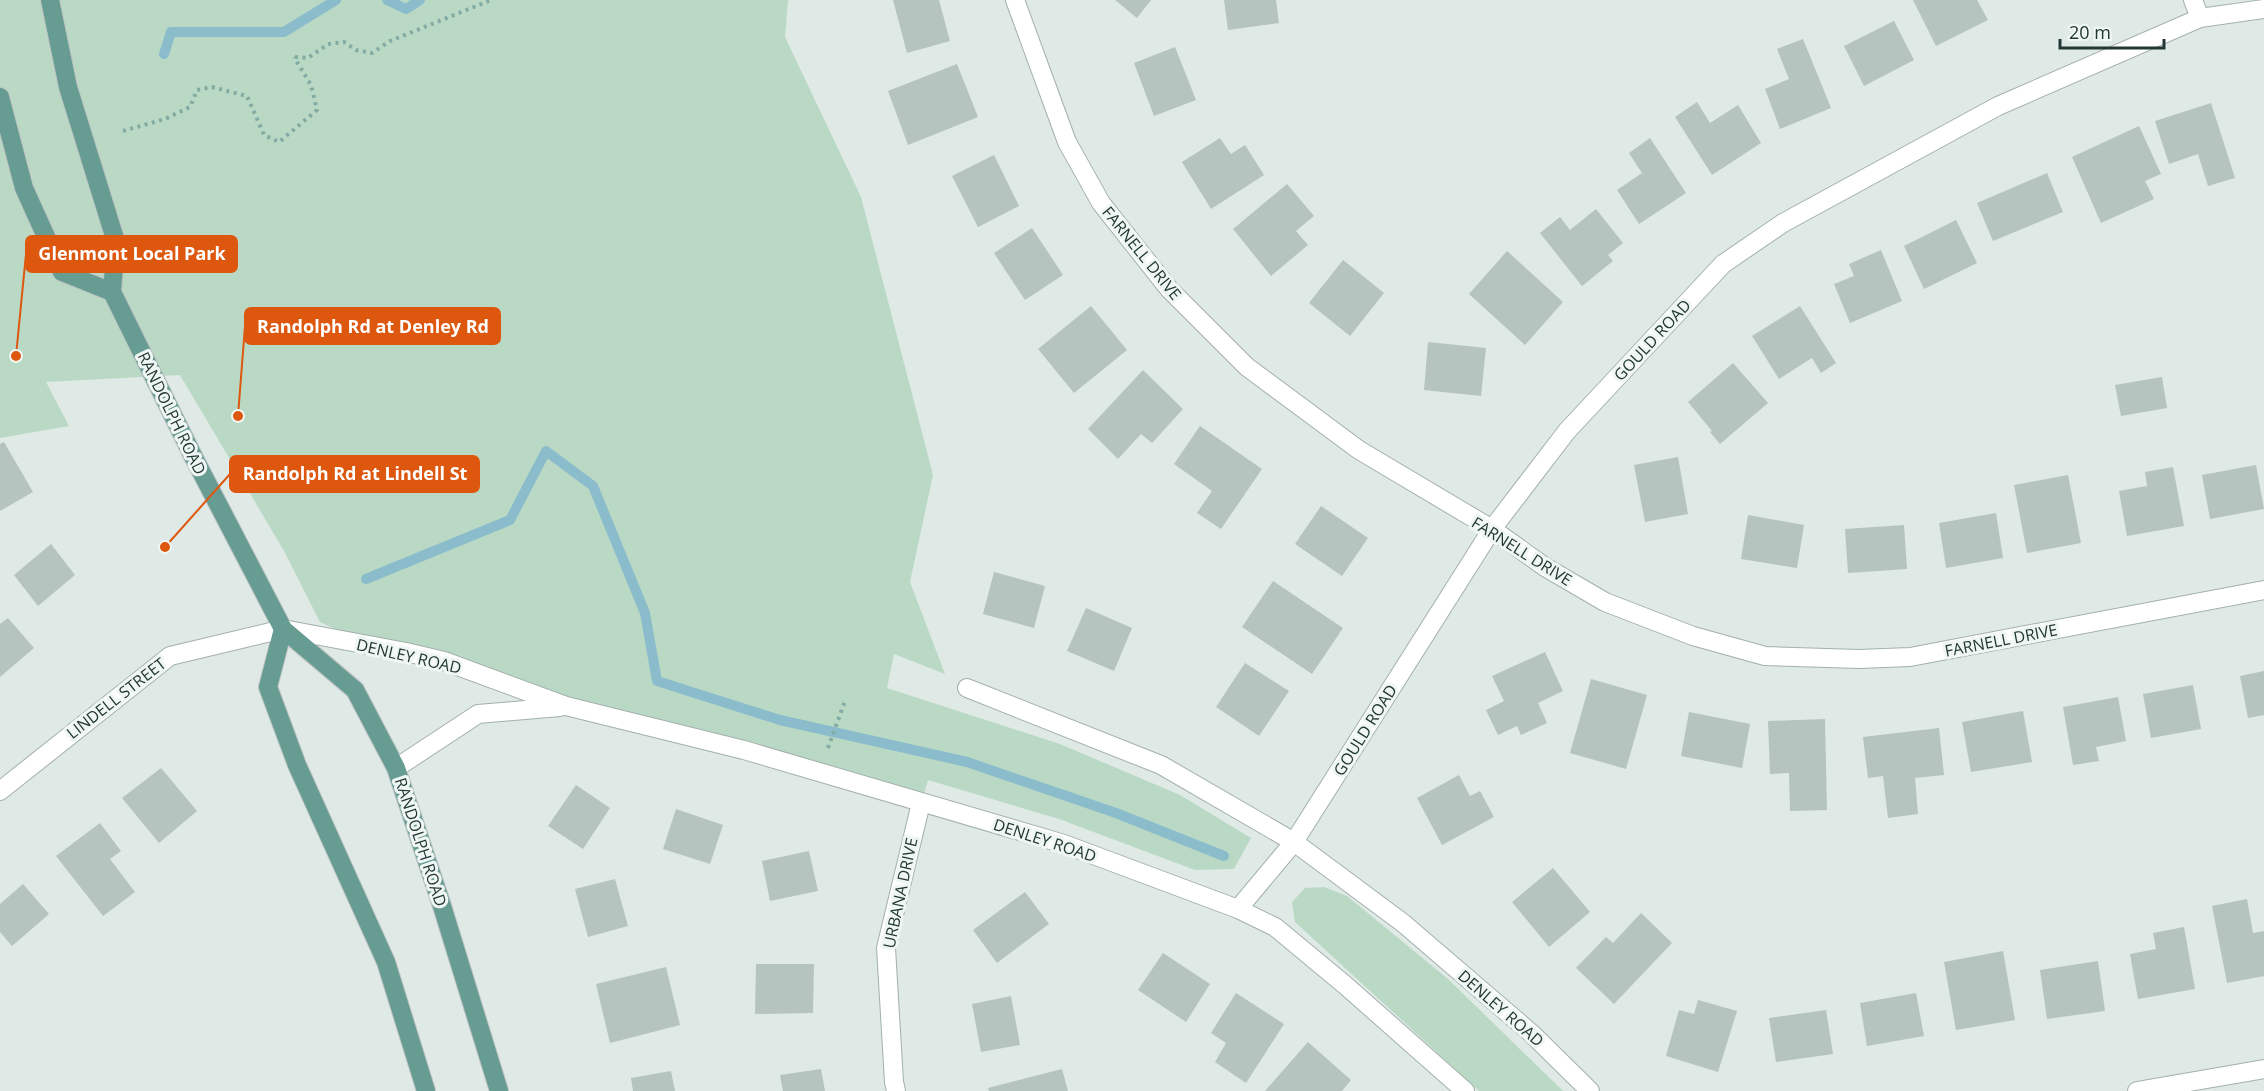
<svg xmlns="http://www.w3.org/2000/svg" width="2264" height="1091" font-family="'Open Sans',sans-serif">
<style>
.green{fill:#bad9c5}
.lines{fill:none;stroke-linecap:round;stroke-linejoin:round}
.stream{stroke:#8bbccb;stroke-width:10}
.building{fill:#b5c4bf}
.minor-casing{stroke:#a3b0ad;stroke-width:20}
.major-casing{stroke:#bdc3c2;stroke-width:20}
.path{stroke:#82aba1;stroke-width:4;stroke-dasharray:3 4.5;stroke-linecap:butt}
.minor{stroke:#fff;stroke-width:18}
.major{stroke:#679c93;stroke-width:18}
.labels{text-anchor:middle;stroke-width:6;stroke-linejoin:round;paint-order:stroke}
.street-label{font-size:16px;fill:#223834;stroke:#eff6f3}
.leader{fill:none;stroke:#de570e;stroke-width:2}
.callout-dot{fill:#de570e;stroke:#eff6f3;stroke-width:2}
.callout{fill:#de570e;stroke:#de570e;stroke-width:2}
.callout-label{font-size:18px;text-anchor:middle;font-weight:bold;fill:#fff}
</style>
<rect width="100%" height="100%" fill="#dfe9e6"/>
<g class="green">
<path d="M0,0H788L785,37L861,197L933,475L910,582L945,674L894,654L887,688L1060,744L1180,795L1251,838L1234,869L1195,870L1059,819L928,780L921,803L369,645L320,622L284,551L180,375L46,382L69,426L0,438Z"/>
<path d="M1324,887L1347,896L1448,979L1563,1091H1479L1295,922L1292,902L1305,888Z"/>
</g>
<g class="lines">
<g class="stream">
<path d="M387,0L406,9L420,0"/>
<path d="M164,54L171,32H284L336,0"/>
<path d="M366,579L510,520L546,451L593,486L645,613L657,681L780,720L967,762L1116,813L1224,856"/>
</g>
</g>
<g class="building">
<path d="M893,0H939L950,41L907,53Z"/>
<path d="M1115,0H1151L1137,18Z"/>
<path d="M1224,0H1276L1279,23L1228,30Z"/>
<path d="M1913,0H1977L1988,20L1936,46Z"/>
<path d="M1894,21L1914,60L1864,86L1844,46Z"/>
<path d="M1803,39L1831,108L1780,129L1765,89L1789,79L1777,49Z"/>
<path d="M1175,47L1196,100L1154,116L1134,63Z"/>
<path d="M957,64L978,117L908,145L888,91Z"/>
<path d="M1697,102L1710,123L1738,105L1761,143L1712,175L1675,117Z"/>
<path d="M2211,103L2235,178L2208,186L2198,154L2169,164L2155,121Z"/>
<path d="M2139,126L2161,174L2145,181L2154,199L2101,223L2072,157Z"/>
<path d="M1220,138L1231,154L1245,145L1264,175L1211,209L1182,162Z"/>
<path d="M1650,138L1686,193L1639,224L1617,190L1642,173L1629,153Z"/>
<path d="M994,155L1019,206L978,227L952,176Z"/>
<path d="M2047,173L2063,212L1993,241L1977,203Z"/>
<path d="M1287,184L1314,216L1296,231L1308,245L1271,276L1233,229Z"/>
<path d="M1596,209L1623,243L1608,255L1613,261L1582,286L1540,233L1560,217L1570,230Z"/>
<path d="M1956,220L1977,263L1924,289L1904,246Z"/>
<path d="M1032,228L1063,275L1025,300L994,253Z"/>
<path d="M1881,250L1902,301L1850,323L1834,284L1854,276L1849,264Z"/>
<path d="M1507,251L1563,302L1525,345L1469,294Z"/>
<path d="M1343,260L1384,293L1350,336L1309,303Z"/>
<path d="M1091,306L1127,350L1074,393L1038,349Z"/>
<path d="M1800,306L1836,363L1821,373L1812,358L1779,379L1752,336Z"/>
<path d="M1428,342L1486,348L1481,396L1424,390Z"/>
<path d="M1733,363L1768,403L1720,444L1710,432L1712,431L1688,402Z"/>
<path d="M1143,370L1183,409L1152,443L1141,434L1118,459L1088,429Z"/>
<path d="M2162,377L2167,408L2121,416L2115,385Z"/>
<path d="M1200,426L1262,469L1221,529L1197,513L1212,491L1174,464Z"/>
<path d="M4,442L33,492L0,511V444Z"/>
<path d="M1678,457L1688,514L1645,522L1634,465Z"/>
<path d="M2256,465L2264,509L2210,519L2202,475Z"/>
<path d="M2173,467L2184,526L2127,536L2119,491L2147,486L2145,472Z"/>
<path d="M2068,475L2081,543L2027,553L2014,485Z"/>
<path d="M1321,506L1368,538L1342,576L1295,544Z"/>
<path d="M1996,513L2003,558L1946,568L1939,523Z"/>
<path d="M1748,515L1804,525L1797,568L1741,559Z"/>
<path d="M1904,525L1907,569L1848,573L1845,529Z"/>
<path d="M51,544L75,575L38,606L14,575Z"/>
<path d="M994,572L1045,586L1034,628L983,614Z"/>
<path d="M1273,581L1343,628L1312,674L1242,627Z"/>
<path d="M1086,608L1132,628L1114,671L1067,651Z"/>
<path d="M8,618L34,648L0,677V624Z"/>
<path d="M1545,652L1563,691L1538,703L1547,723L1521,735L1517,726L1498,735L1486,710L1504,701L1492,676Z"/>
<path d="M1245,663L1289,691L1259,736L1216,707Z"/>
<path d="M2264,671V715L2248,718L2240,676Z"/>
<path d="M1591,679L1647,695L1626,769L1570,753Z"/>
<path d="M2193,685L2201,729L2151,738L2143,694Z"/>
<path d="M2118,697L2126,741L2096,747L2099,761L2073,765L2063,707Z"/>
<path d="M2023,711L2032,762L1971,772L1962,722Z"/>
<path d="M1689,712L1750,724L1742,768L1681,756Z"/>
<path d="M1825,719L1827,810L1790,811L1789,773L1770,774L1768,721Z"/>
<path d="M1939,728L1944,775L1915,778L1918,814L1888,818L1883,776L1868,778L1863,737Z"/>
<path d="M161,768L197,811L159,843L122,798Z"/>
<path d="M1459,775L1470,796L1480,791L1494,817L1442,845L1417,798Z"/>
<path d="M576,785L610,808L583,849L548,826Z"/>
<path d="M676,809L723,825L710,864L663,849Z"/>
<path d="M100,823L121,851L110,859L135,892L103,916L56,856Z"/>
<path d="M809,851L818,891L770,901L762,861Z"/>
<path d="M1553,868L1590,912L1549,947L1512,902Z"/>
<path d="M615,879L628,926L588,937L575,889Z"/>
<path d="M23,884L49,914L12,946L0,932V904Z"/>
<path d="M1025,892L1049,924L997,963L973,930Z"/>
<path d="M2247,899L2253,933L2264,931V976L2227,983L2212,906Z"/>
<path d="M1641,913L1672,943L1614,1004L1576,968L1606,937L1613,943Z"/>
<path d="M2184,927L2195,989L2138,999L2130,954L2156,949L2153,933Z"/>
<path d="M2003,951L2015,1020L1956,1030L1944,962Z"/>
<path d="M1163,953L1210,984L1186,1022L1138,990Z"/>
<path d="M2098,961L2105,1011L2047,1019L2040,970Z"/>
<path d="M756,964H814L813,1013L755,1014Z"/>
<path d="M666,967L680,1025L610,1043L596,984Z"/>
<path d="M1236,993L1284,1024L1246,1083L1215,1062L1226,1043L1211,1033Z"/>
<path d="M1916,993L1924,1036L1867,1046L1860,1003Z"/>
<path d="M1011,996L1020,1045L981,1052L972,1004Z"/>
<path d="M1698,1000L1737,1011L1718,1072L1666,1056L1679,1010L1694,1014Z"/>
<path d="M1826,1010L1833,1054L1776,1062L1769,1018Z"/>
<path d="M1308,1042L1351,1080L1342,1091H1265Z"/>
<path d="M821,1069L825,1091H783L780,1075Z"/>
<path d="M1062,1069L1068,1091H989L988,1088Z"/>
<path d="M671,1071L675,1091H633L631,1078Z"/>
</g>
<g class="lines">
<defs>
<g id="minor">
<path d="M1015,0L1067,142L1101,203L1169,289L1247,367L1359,450L1492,529L1545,567L1605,602L1693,636L1765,656L1859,659L1910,657L2264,590"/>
<path d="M2193,0L2200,18"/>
<path d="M967,688L1161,765L1294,842L1403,923L1531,1033L1590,1091"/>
<path d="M396,768L478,714L560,707"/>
<path d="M0,791L170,656L283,629L406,652L444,661L566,706L744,750L1064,844L1238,909L1275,927L1345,985L1465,1091"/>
<path d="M1238,909L1294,842L1492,529L1567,431L1723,264L1783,223L1998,106L2200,18L2264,9"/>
<path d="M896,1091L894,1082L886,948L921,803"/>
<path d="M2137,1091L2264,1069"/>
</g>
<g id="major">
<path d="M50,0L68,87L116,242L112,292L193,456L283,629L355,690L396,768L442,906L499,1091"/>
<path d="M0,97L24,188L62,272L112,292"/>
<path d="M283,629L268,687L297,765L386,962L426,1091"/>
</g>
</defs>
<use href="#minor" class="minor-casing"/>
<use href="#major" class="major-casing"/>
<g class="path">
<path d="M295,57L308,58L328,44L344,42L356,50L372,53L390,41L491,0"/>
<path d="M123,131L165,119L190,107L197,90L212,87L247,96L264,135L279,142L317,110L311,85L294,57"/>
<path d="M828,748L845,701"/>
</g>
<use href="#minor" class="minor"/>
<use href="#major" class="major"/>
</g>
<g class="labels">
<g class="street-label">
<text transform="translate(1142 253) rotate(51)" y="6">FARNELL DRIVE</text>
<text transform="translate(1652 340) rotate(-47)" y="6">GOULD ROAD</text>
<text transform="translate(172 413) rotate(64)" y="6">RANDOLPH ROAD</text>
<text transform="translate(1522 551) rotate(32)" y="6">FARNELL DRIVE</text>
<text transform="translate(2001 640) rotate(-11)" y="6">FARNELL DRIVE</text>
<text transform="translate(409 656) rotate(13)" y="6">DENLEY ROAD</text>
<text transform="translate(116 698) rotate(-38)" y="6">LINDELL STREET</text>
<text transform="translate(1365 730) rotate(-58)" y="6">GOULD ROAD</text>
<text transform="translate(1045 840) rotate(18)" y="6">DENLEY ROAD</text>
<text transform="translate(421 842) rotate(72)" y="6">RANDOLPH ROAD</text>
<text transform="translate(900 893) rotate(-78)" y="6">URBANA DRIVE</text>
<text transform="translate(1501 1008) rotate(41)" y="6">DENLEY ROAD</text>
</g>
</g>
<path class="leader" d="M16 356L26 254M238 416L245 326M165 547L230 474"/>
<g class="callout-dot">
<circle cx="16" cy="356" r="6"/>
<circle cx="238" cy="416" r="6"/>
<circle cx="165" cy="547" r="6"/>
</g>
<g class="callout">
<rect x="26" y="236" width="211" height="36" rx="6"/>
<rect x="245" y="308" width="255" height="36" rx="6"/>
<rect x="230" y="456" width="249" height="36" rx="6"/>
</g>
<g class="callout-label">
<text x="132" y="260">Glenmont Local Park</text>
<text x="373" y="333">Randolph Rd at Denley Rd</text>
<text x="355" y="480">Randolph Rd at Lindell St</text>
</g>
<path d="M2060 39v9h104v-9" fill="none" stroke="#223834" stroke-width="3"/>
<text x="2069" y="39" font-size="18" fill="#223834" stroke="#eff6f3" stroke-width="4.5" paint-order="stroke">20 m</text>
</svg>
